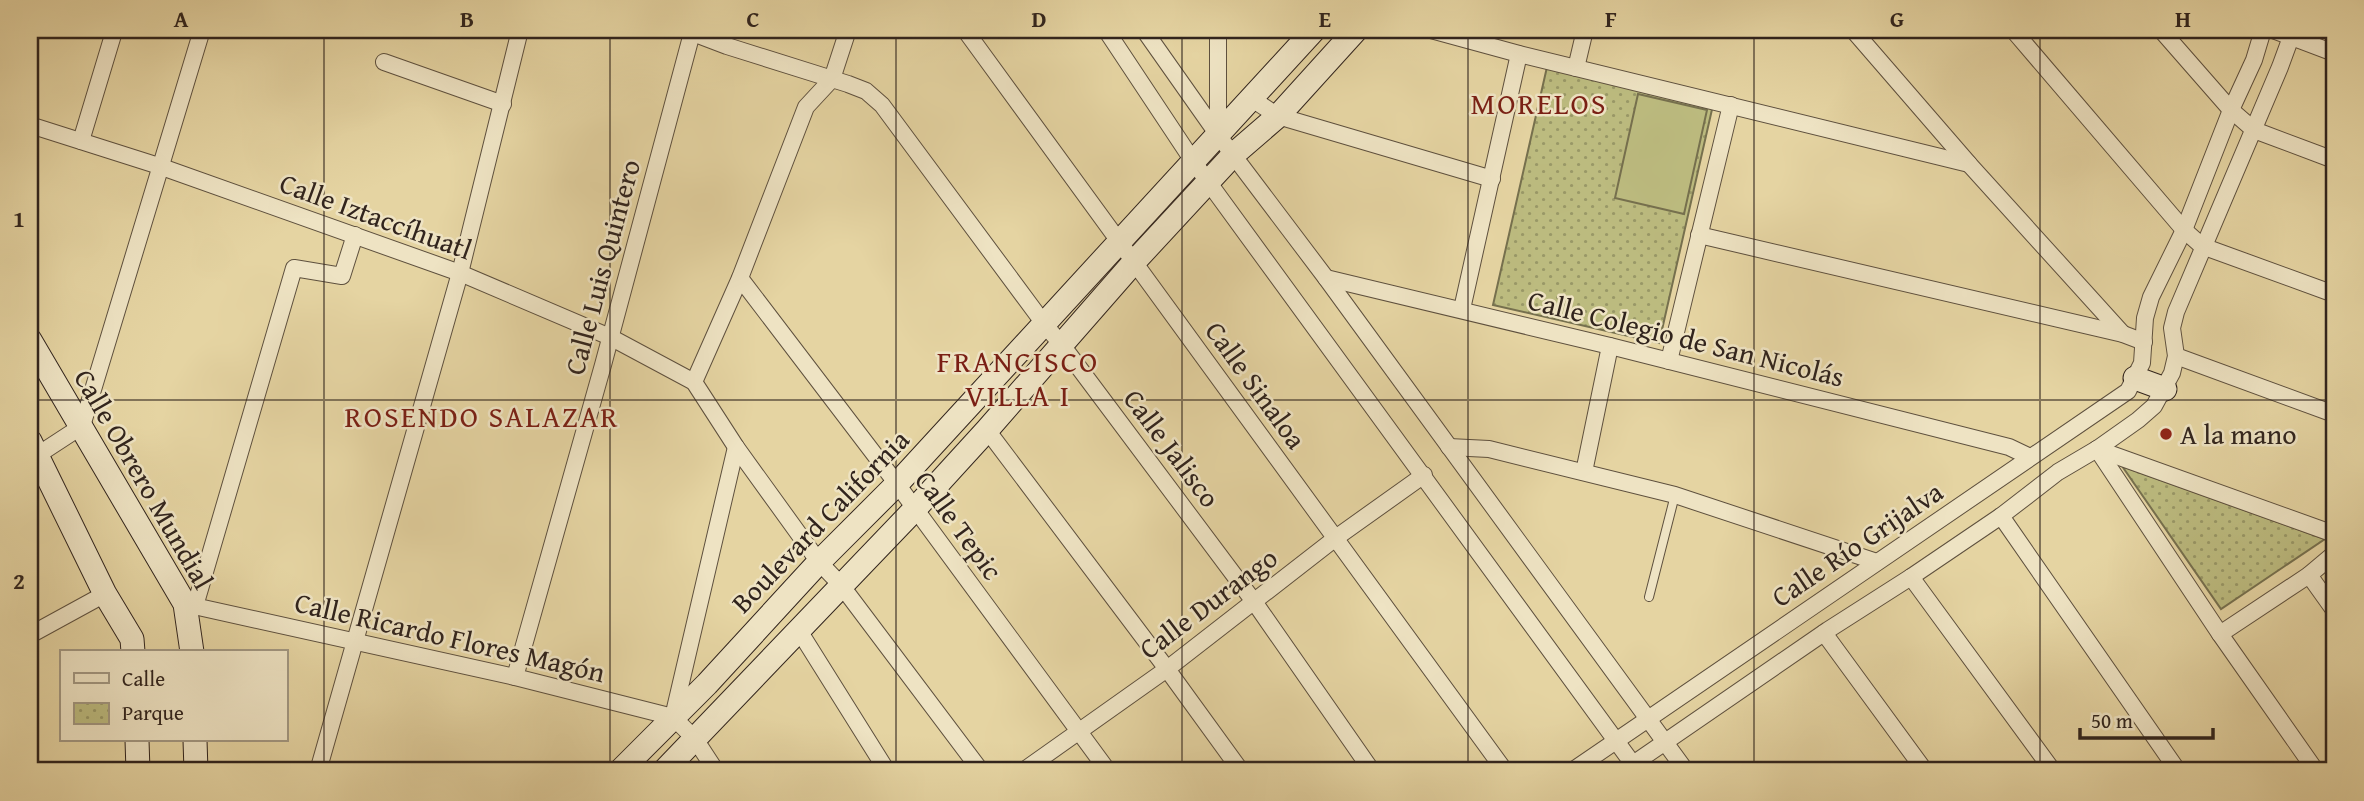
<svg xmlns="http://www.w3.org/2000/svg" width="2364" height="801" font-family="'Gentium Book Plus',serif">
<style>
.park{fill:url(#park-dots);stroke:#76704e;stroke-width:2}
.pitch{fill:#bcbb7f;stroke:#76704e;stroke-width:2}
.lines{fill:none;stroke-linecap:round;stroke-linejoin:round}
.lane-casing{stroke:#5e503e;stroke-width:10}
.street-casing{stroke:#5e503e;stroke-width:18}
.secondary-casing{stroke:#31241d;stroke-width:25}
.lane{stroke:#eee3c3;stroke-width:8}
.street{stroke:#eee3c3;stroke-width:16}
.secondary{stroke:#eee3c3;stroke-width:23}
.grid{fill:none;stroke:#31241d;stroke-width:2;stroke-opacity:0.55}
.poi-dot{fill:#8f2418;stroke:#eee3c3;stroke-width:2.5}
.labels{text-anchor:middle;stroke-width:5;stroke-linejoin:round;paint-order:stroke}
.street-label{font-size:28px;fill:#31241d;stroke:#eee3c3}
.poi-label{font-size:28px;fill:#31241d;stroke:#eee3c3;text-anchor:start}
.neighbourhood-label{font-size:30px;letter-spacing:2px;fill:#7a1f14;stroke:#eee3c3}
.neatline{fill:none;stroke:#31241d;stroke-width:2.5}
.grid-label{font-size:23px;text-anchor:middle;font-weight:bold;fill:#31241d}
</style>
<defs>
<pattern id="park-dots" width="8" height="8" patternUnits="userSpaceOnUse" patternTransform="scale(1.75)"><rect width="8" height="8" fill="#bcbb7f"/><path d="M2 2h.1M6 6h.1" fill="none" stroke="#999867" stroke-width="1.8" stroke-linecap="round"/></pattern>
</defs>
<rect width="100%" height="100%" fill="#e5d4a2"/>
<filter id="stains"><feTurbulence type="fractalNoise" baseFrequency=".00286" numOctaves="4"/><feColorMatrix values="0 0 0 0 .2 0 0 0 0 .09 0 0 0 0 .02 0 0 0 .5 -.17"/></filter>
<radialGradient id="worn" r=".72"><stop offset=".6" stop-color="#630" stop-opacity="0"/><stop offset="1" stop-color="#630" stop-opacity=".3"/></radialGradient>
<g class="park">
<path d="M1547,67L1713,105L1659,343L1493,305Z"/>
<path d="M2122,466L2325,539L2221,609Z"/>
</g>
<path class="pitch" d="M1638,94L1707,110L1684,214L1615,198Z"/>
<g class="lines">
<defs>
<path id="lane" d="M1649,597L1675,495"/>
<g id="street">
<path d="M685,30L727,46L848,84L866,91L882,105L1045,325L1062,345L1255,603L1372,771"/>
<path d="M965,30L1505,771"/>
<path d="M1106,30L1193,161L1638,771"/>
<path d="M1144,30L1218,135L1326,278L1686,771"/>
<path d="M1218,30V135"/>
<path d="M1431,30L1519,54L1969,164"/>
<path d="M1853,30L1969,164L2123,334"/>
<path d="M2013,30L2184,230L2202,246L2334,294"/>
<path d="M2161,30L2231,110L2254,130L2334,160"/>
<path d="M2273,30L2334,53"/>
<path d="M384,62L503,104"/>
<path d="M1576,68L1585,30"/>
<path d="M1252,99L1278,116L1492,179"/>
<path d="M30,125L159,166L460,273L610,337L694,382L736,447L819,562L841,585L981,771"/>
<path d="M81,141L113,35"/>
<path d="M1699,235L2123,334L2144,342"/>
<path d="M740,278L897,484L1108,771"/>
<path d="M1326,278L1610,346L2009,447L2030,457"/>
<path d="M1462,309L1519,54"/>
<path d="M2176,356L2334,414"/>
<path d="M1669,361L1731,105"/>
<path d="M694,382L740,278L806,107L832,79L848,30"/>
<path d="M987,430L1167,669L1241,771"/>
<path d="M1449,447L1489,449L1675,495L1877,562"/>
<path d="M2097,449L2220,634L2316,771"/>
<path d="M2097,449L2334,534"/>
<path d="M30,460L82,426L202,30"/>
<path d="M1584,472L1610,346"/>
<path d="M2001,516L2178,771"/>
<path d="M2309,575L2334,610"/>
<path d="M1911,577L2053,771"/>
<path d="M185,604L515,677L673,717L695,739L716,771"/>
<path d="M195,606L294,268L342,276L355,235"/>
<path d="M798,629L887,771"/>
<path d="M1824,633L1925,771"/>
<path d="M2220,634L2309,575L2334,554"/>
<path d="M30,635L105,594"/>
<path d="M515,677L603,365L692,33"/>
<path d="M673,717L736,447"/>
<path d="M318,771L460,273L520,30"/>
<path d="M1023,771L1167,669L1337,537L1424,475"/>
<path d="M1572,771L2128,391L2142,363L2145,318L2151,297L2184,230L2231,110L2254,60L2263,30"/>
<path d="M1623,771L1828,630L1911,577L2001,516L2058,472L2097,449L2138,420L2154,406L2172,373L2176,356L2172,328L2176,312L2280,67L2291,37V30"/>
</g>
<g id="secondary">
<path d="M30,340L185,604L192,652"/>
<path d="M2135,378L2165,389"/>
<path d="M30,441L105,594L132,639L133,652"/>
<path d="M137,740L138,771"/>
<path d="M195,740L196,771"/>
<path d="M620,771L707,684L819,562L897,484L1314,30"/>
<path d="M664,771L914,510L987,430L1134,262L1234,154L1278,116L1356,30"/>
</g>
</defs>
<use href="#lane" class="lane-casing"/>
<use href="#street" class="street-casing"/>
<use href="#secondary" class="secondary-casing"/>
<use href="#lane" class="lane"/>
<use href="#street" class="street"/>
<use href="#secondary" class="secondary"/>
</g>
<path class="grid" d="M324,30V771M610,30V771M896,30V771M1182,30V771M1468,30V771M1754,30V771M2040,30V771M30,400H2334"/>
<circle class="poi-dot" cx="2166" cy="434" r="7"/>
<g class="labels">
<g class="street-label">
<text transform="translate(376 216) rotate(20)" y="10">Calle Iztaccíhuatl</text>
<text transform="translate(602 267) rotate(-75)" y="10">Calle Luis Quintero</text>
<text transform="translate(1686 338) rotate(14)" y="10">Calle Colegio de San Nicolás</text>
<text transform="translate(1256 385) rotate(54)" y="10">Calle Sinaloa</text>
<text transform="translate(1172 448) rotate(53)" y="10">Calle Jalisco</text>
<text transform="translate(144 479) rotate(60)" y="10">Calle Obrero Mundial</text>
<text transform="translate(820 521) rotate(-46)" y="10">Boulevard California</text>
<text transform="translate(959 525) rotate(54)" y="10">Calle Tepic</text>
<text transform="translate(1857 544) rotate(-34)" y="10">Calle Río Grijalva</text>
<text transform="translate(1208 603) rotate(-37)" y="10">Calle Durango</text>
<text transform="translate(450 637) rotate(13)" y="10">Calle Ricardo Flores Magón</text>
</g>
<g class="poi-label">
<text x="2180" y="444">A la mano</text>
</g>
<g class="neighbourhood-label">
<text x="1539" y="114">MORELOS</text>
<text x="1018" y="372">FRANCISCO<tspan x="1018" dy="34">VILLA I</tspan></text>
<text x="482" y="427">ROSENDO SALAZAR</text>
</g>
</g>
<rect width="2364" height="801" fill="none" stroke="#e5d4a2" stroke-width="77"/>
<rect x="60" y="650" width="228" height="91" fill="#eee3c3" stroke="#a29781" stroke-width="2"/>
<rect x="74" y="673" width="35" height="10" fill="#eee3c3" stroke="#a29781" stroke-width="2"/>
<text x="122" y="686" font-size="21" fill="#31241d">Calle</text>
<rect x="74" y="703" width="35" height="21" fill="url(#park-dots)" stroke="#a29781" stroke-width="2"/>
<text x="122" y="720" font-size="21" fill="#31241d">Parque</text>
<path d="M2080 728v10h133v-10" fill="none" stroke="#31241d" stroke-width="3.5"/>
<text x="2091" y="728" font-size="21" fill="#31241d" stroke="#eee3c3" stroke-width="5" paint-order="stroke">50 m</text>
<rect x="38" y="38" width="2288" height="724" class="neatline"/>
<g class="grid-label">
<text x="181" y="27">A</text>
<text x="467" y="27">B</text>
<text x="753" y="27">C</text>
<text x="1039" y="27">D</text>
<text x="1325" y="27">E</text>
<text x="1611" y="27">F</text>
<text x="1897" y="27">G</text>
<text x="2183" y="27">H</text>
<text x="19" y="227">1</text>
<text x="19" y="589">2</text>
</g>
<rect width="100%" height="100%" filter="url(#stains)"/>
<rect width="100%" height="100%" fill="url(#worn)"/>
</svg>
